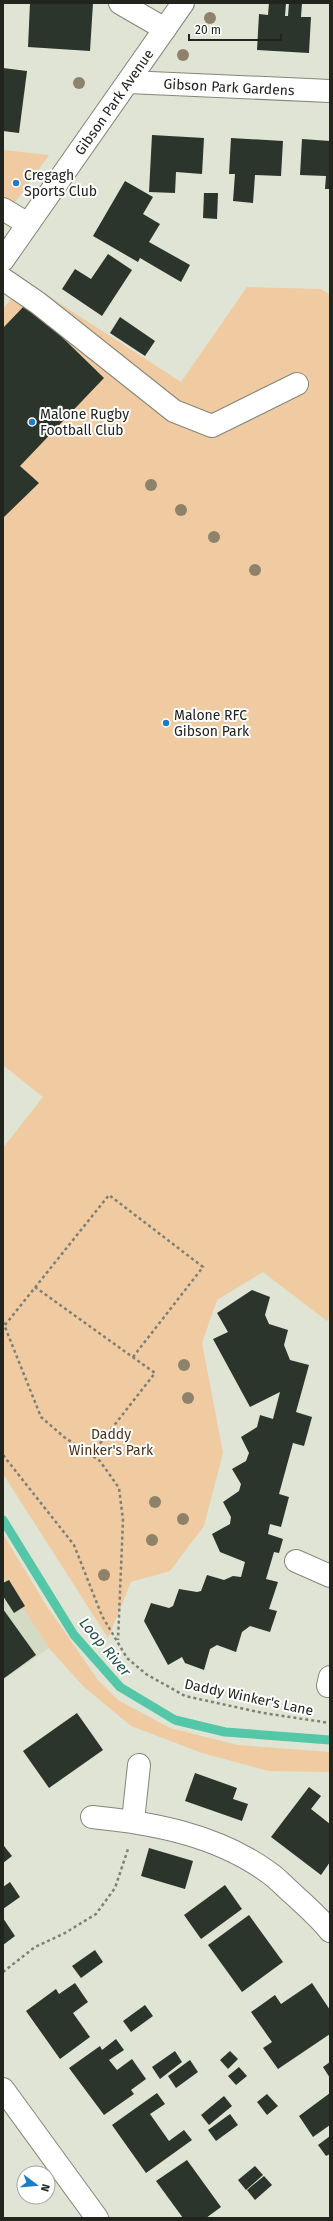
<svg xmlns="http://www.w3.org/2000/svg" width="333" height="2221" font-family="'Fira Sans',sans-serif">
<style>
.built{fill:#d4dbc4}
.green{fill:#f0caa0}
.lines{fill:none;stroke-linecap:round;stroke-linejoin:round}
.stream{stroke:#53c7a7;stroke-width:9}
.building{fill:#2b352b}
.minor-casing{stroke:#838779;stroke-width:24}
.path{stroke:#7d8075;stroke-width:2.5;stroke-dasharray:3 3;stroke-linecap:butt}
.minor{stroke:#fff;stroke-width:22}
.tree{fill:#8e836a}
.poi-dot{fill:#1c7cc8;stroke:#fff;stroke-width:1.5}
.labels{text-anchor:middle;stroke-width:4;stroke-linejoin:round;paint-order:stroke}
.street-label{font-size:14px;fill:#22241e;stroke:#fff}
.poi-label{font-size:14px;fill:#22241e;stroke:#fff;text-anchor:start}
.park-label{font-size:14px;fill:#4c3314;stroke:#fff}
.water-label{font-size:15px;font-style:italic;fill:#205143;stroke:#fff}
</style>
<rect width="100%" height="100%" fill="#dfe4d4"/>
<path class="built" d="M3,1574L49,1648L3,1680Z"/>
<g class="green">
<path d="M3,150L49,155L3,219Z"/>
<path d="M25,281L181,382L247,287L321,289L330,295V1317L327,1321L263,1272L217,1300L202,1343L223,1453L204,1526L170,1571L131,1582L108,1638L3,1474V1148L43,1097L3,1065V309Z"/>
<path d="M3,1534L46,1605L98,1680L118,1700L170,1728L238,1745L330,1752V1772L269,1771L202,1753L131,1726L83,1686L49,1648L3,1576Z"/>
</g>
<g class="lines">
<path class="stream" d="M3,1520L74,1635L120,1687L175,1720L225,1732L330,1740"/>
</g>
<g class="building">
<path d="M30,3H93L90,51L28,47Z"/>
<path d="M269,3H286L285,16H288L289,3H302L301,17H311L309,53L257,50L259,14L268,15Z"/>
<path d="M3,68L27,71L19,133L3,131Z"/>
<path d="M152,135L204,138L202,174L176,172L175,193L149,192Z"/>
<path d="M231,138L283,141L281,176L255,175L253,203L233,201L235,174H229Z"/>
<path d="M302,139L330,141V189H325L326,176L300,175Z"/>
<path d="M125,181L153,197L143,214L160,224L149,242L190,265L181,282L140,258L138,262L93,236Z"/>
<path d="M204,193H218L217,219L203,218Z"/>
<path d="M108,254L132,270L102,316L62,289L75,269L91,279Z"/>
<path d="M27,303L104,378L20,466L39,483L3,518V328Z"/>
<path d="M120,317L155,341L145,356L110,333Z"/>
<path d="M252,1290L270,1297L265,1315L269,1324L288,1330L284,1345L290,1360L309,1365L296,1412L312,1417L304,1446L293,1443L279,1494L289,1497L281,1527L270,1524L268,1534L283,1539L279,1553L274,1552L266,1579L278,1582L269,1609L277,1611L270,1632L250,1626L242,1632L236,1652L217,1645L210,1649L204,1670L185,1663L182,1657L168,1665L144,1621L151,1603L169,1608L173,1606L179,1589L197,1592L201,1591L207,1575L224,1580L233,1576L241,1577L245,1562L220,1552L212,1534L230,1524L231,1517L223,1502L239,1491L241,1484L232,1469L246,1461L249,1453L241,1437L257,1427L260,1415L273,1419L280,1392L250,1407L213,1339L228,1332L217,1313Z"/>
<path d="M9,1580L25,1606L14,1613L3,1596V1583Z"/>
<path d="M3,1609L36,1655L3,1679Z"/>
<path d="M77,1713L103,1750L49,1788L23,1751Z"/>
<path d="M195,1773L237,1788L233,1799L248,1804L242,1821L185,1801Z"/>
<path d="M309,1787L321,1796L311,1809L330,1824V1862L321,1875L271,1837Z"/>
<path d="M4,1846L12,1856L3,1863V1847Z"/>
<path d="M149,1848L193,1861L185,1889L141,1876Z"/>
<path d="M10,1882L20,1897L3,1909V1887Z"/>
<path d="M225,1885L242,1909L201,1939L184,1915Z"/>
<path d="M249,1915L283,1962L242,1992L208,1945Z"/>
<path d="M3,1918L15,1936L3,1945Z"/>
<path d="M95,1950L103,1962L81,1978L72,1966Z"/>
<path d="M75,1983L88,2002L73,2013L90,2037L60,2059L26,2011L56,1989L59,1994Z"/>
<path d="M312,1983L330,2010V2034L278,2069L263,2048L272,2042L251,2012L275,1995L281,2004Z"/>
<path d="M145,2005L153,2016L131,2032L123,2021Z"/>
<path d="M116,2039L124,2050L109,2060L117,2070L132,2059L146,2079L131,2090L134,2094L104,2115L69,2068L100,2046L102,2050Z"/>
<path d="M175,2051L182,2062L160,2079L152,2067Z"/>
<path d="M230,2051L238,2059L228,2069L220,2060Z"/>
<path d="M190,2060L198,2072L176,2088L168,2076Z"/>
<path d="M330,2062V2078L323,2067Z"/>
<path d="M239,2067L247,2076L236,2085L228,2076Z"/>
<path d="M157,2093L165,2104L150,2114L169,2141L184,2130L192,2140L146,2173L112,2125Z"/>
<path d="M330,2093V2125L313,2137L299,2116Z"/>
<path d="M267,2094L278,2106L267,2115L257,2102Z"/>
<path d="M224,2096L232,2106L209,2125L201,2115Z"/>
<path d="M230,2114L238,2125L216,2141L208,2130Z"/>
<path d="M330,2136V2154L326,2156L318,2145Z"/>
<path d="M187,2160L221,2207L206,2218H183L156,2181Z"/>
<path d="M255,2166L263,2175L246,2190L238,2180Z"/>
<path d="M264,2176L272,2185L255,2200L247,2190Z"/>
</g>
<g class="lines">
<defs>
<g id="minor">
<path d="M120,3L165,29"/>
<path d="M128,82L330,91"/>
<path d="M3,209L28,224"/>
<path d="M3,260L183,3"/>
<path d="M3,279L38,303L174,411L212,426L297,384"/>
<path d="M296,1561L330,1576"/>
<path d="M328,1686L330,1677"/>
<path d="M92,1817C153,1823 217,1835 268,1872C277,1878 285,1887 293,1894C306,1906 319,1917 330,1931"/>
<path d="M133,1821L139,1765"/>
<path d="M3,2089L97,2218"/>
</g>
</defs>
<use href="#minor" class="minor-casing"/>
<g class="path">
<path d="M35,1287L155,1373L91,1455"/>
<path d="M3,1322L41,1417L64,1437L100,1461L119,1488L123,1520L118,1640"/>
<path d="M5,1325L109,1195L203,1267L133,1357"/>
<path d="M3,1455L74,1545L102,1616L127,1658L146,1674L185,1696L263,1713L330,1723"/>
<path d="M3,1972L35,1947L65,1933L96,1914L115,1888L128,1849"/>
</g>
<use href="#minor" class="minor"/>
</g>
<g class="tree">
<circle cx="210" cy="18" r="6"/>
<circle cx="183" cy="55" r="6"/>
<circle cx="79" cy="83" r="6"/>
<circle cx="151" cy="485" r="6"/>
<circle cx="181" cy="510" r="6"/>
<circle cx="214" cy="537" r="6"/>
<circle cx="255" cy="570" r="6"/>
<circle cx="184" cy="1365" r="6"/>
<circle cx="188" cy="1398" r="6"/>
<circle cx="155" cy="1502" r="6"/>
<circle cx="183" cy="1519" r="6"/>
<circle cx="152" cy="1540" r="6"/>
<circle cx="104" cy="1575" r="6"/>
</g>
<g class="poi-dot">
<circle cx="16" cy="183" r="4"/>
<circle cx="32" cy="422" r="4"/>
<circle cx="166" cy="723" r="4"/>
</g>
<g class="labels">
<g class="street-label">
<text transform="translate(229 87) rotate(3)" y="5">Gibson Park Gardens</text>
<text transform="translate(114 102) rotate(-55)" y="5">Gibson Park Avenue</text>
<text transform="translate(249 1697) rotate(12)" y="5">Daddy Winker's Lane</text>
</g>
<g class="poi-label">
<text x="24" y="180">Cregagh<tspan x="24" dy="16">Sports Club</tspan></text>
<text x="40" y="419">Malone Rugby<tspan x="40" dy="16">Football Club</tspan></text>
<text x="174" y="720">Malone RFC<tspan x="174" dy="16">Gibson Park</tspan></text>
</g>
<g class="park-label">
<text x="111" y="1439">Daddy<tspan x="111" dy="16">Winker's Park</tspan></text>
</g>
<g class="water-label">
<text transform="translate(105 1647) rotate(50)" y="5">Loop River</text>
</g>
</g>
<rect width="333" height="2221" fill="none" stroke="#22241e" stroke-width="8"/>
<g transform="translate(36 2185) rotate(106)"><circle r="19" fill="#ffffff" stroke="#a7a7a5"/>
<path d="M0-3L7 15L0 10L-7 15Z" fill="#1c7cc8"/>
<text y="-6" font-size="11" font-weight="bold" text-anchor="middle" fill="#22241e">N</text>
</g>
<path d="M189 34v6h92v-6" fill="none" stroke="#22241e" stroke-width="2"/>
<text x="195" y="34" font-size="12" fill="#22241e" stroke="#ffffff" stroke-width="3" paint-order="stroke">20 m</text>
</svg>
